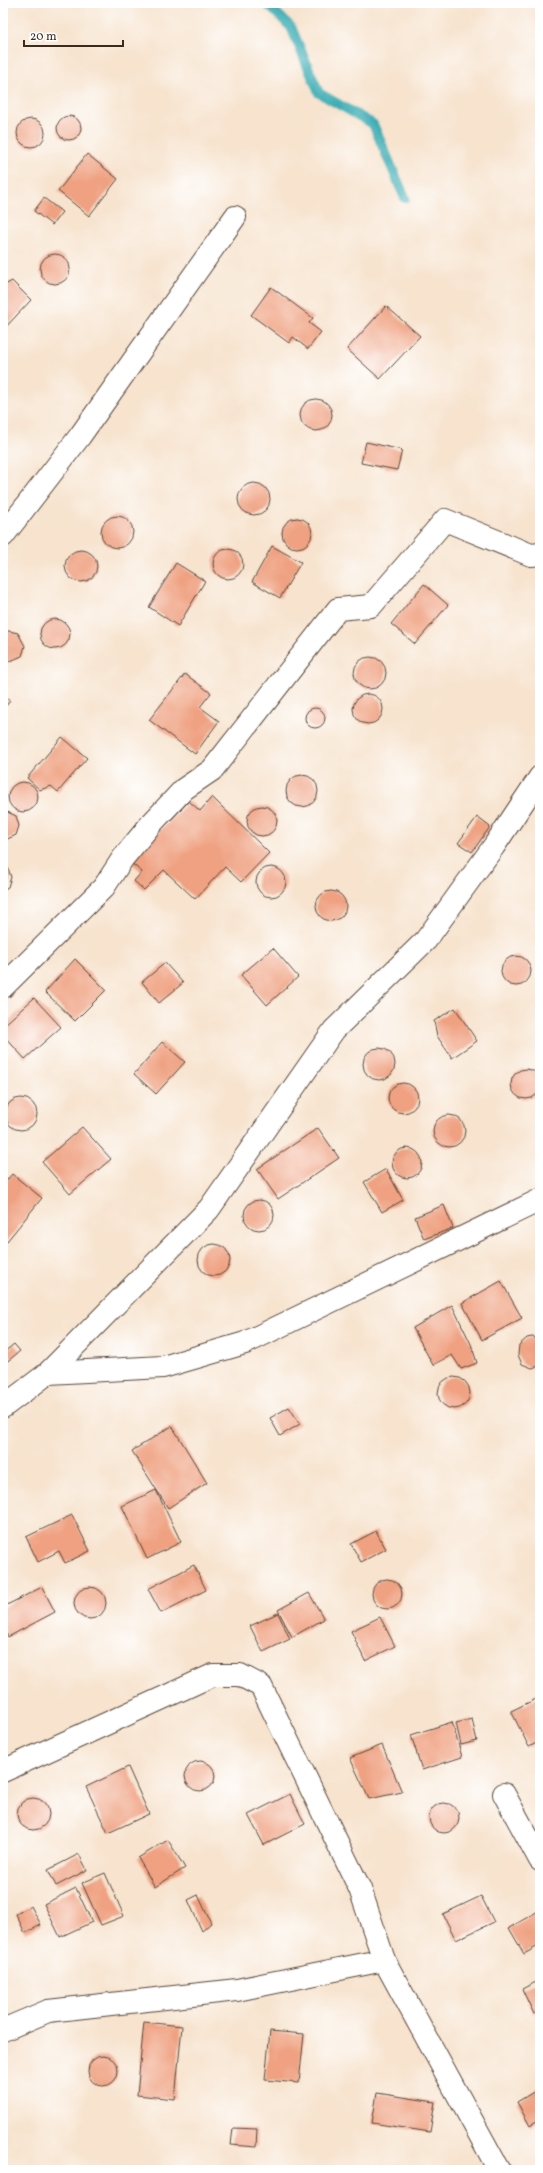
<svg xmlns="http://www.w3.org/2000/svg" width="543" height="2173" font-family="Vollkorn,serif">
<style>
.lines{fill:none;stroke-linecap:round;stroke-linejoin:round}
.stream{stroke:#3cadb4;stroke-width:10}
.building{fill:#efa181}
.minor-casing{stroke:#574638;stroke-width:24}
.minor{stroke:#fff;stroke-width:22}
</style>
<rect width="100%" height="100%" fill="#fff"/>
<filter id="ink" filterUnits="userSpaceOnUse"><feTurbulence type="fractalNoise" baseFrequency=".025" numOctaves="2"/><feDisplacementMap in="SourceGraphic" scale="8" xChannelSelector="R" yChannelSelector="G"/><feConvolveMatrix kernelMatrix="1 2 1 2 8 2 1 2 1" color-interpolation-filters="sRGB"/></filter>
<filter id="wash" filterUnits="userSpaceOnUse"><feTurbulence type="fractalNoise" baseFrequency=".012" numOctaves="4" result="noise"/><feDisplacementMap in="SourceGraphic" scale="16" xChannelSelector="R" yChannelSelector="G"/><feGaussianBlur stdDeviation="0.9" result="paint"/><feColorMatrix in="noise" values="0 0 0 0 0 0 0 0 0 0 0 0 0 0 0 0 0 1.4 0 .05"/><feComposite in="paint" operator="in"/></filter>
<g filter="url(#wash)">
<rect width="100%" height="100%" fill="#f7e3ce"/>
<g class="lines">
<path class="stream" d="M266,3L291,27L319,93L373,124L405,198"/>
</g>
<g id="blocks">
<g class="building">
<circle cx="69" cy="128" r="12"/>
<circle cx="31" cy="133" r="14"/>
<path d="M87,154L118,179L89,216L58,191Z"/>
<path d="M44,198L62,212L52,225L34,211Z"/>
<circle cx="55" cy="269" r="15"/>
<path d="M12,281L31,300L3,330V286Z"/>
<path d="M271,287L313,318L309,323L321,332L308,349L293,337L289,343L251,315Z"/>
<path d="M386,306L420,336L380,379L347,349Z"/>
<circle cx="316" cy="415" r="16"/>
<path d="M366,442L402,450L397,470L361,463Z"/>
<circle cx="254" cy="499" r="16"/>
<circle cx="117" cy="532" r="16"/>
<circle cx="297" cy="533" r="15"/>
<path d="M272,546L301,562L280,598L252,582Z"/>
<circle cx="228" cy="564" r="15"/>
<circle cx="81" cy="566" r="16"/>
<path d="M176,563L205,581L178,626L149,607Z"/>
<path d="M424,584L448,605L415,644L391,624Z"/>
<circle cx="55" cy="634" r="15"/>
<path d="M9,631L18,633L25,646L22,656L8,662L3,660V632Z"/>
<circle cx="370" cy="673" r="16"/>
<path d="M185,674L211,693L200,707L219,721L195,754L149,720Z"/>
<circle cx="368" cy="709" r="15"/>
<path d="M3,695L10,701L3,709Z"/>
<circle cx="315" cy="718" r="10"/>
<path d="M62,737L87,758L58,792L51,786L40,790L27,778Z"/>
<circle cx="302" cy="791" r="16"/>
<circle cx="23" cy="797" r="15"/>
<path d="M212,797L269,853L241,882L225,867L195,899L164,870L144,890L134,881L142,872L130,862L189,801L200,811Z"/>
<circle cx="262" cy="821" r="15"/>
<path d="M3,810L16,816L19,826L16,835L3,841Z"/>
<path d="M477,817L490,827L472,852L458,843Z"/>
<path d="M3,863L8,868L11,877L8,887L3,890Z"/>
<circle cx="271" cy="882" r="15"/>
<circle cx="331" cy="906" r="15"/>
<path d="M273,948L298,977L267,1005L241,975Z"/>
<circle cx="516" cy="971" r="15"/>
<path d="M75,959L106,990L75,1021L45,992Z"/>
<path d="M165,963L183,983L159,1003L142,982Z"/>
<path d="M34,998L61,1027L25,1059L3,1035V1026Z"/>
<path d="M455,1008L477,1041L452,1058L437,1036L434,1021Z"/>
<path d="M162,1042L185,1062L156,1094L134,1074Z"/>
<circle cx="379" cy="1064" r="16"/>
<circle cx="526" cy="1084" r="15"/>
<circle cx="403" cy="1098" r="15"/>
<circle cx="21" cy="1114" r="16"/>
<circle cx="449" cy="1131" r="16"/>
<path d="M82,1127L111,1159L70,1194L42,1162Z"/>
<path d="M318,1128L339,1158L278,1199L257,1169Z"/>
<circle cx="407" cy="1163" r="15"/>
<path d="M386,1169L403,1200L382,1212L364,1182Z"/>
<path d="M12,1174L42,1198L3,1246V1185Z"/>
<circle cx="259" cy="1215" r="15"/>
<path d="M444,1205L453,1228L424,1239L415,1217Z"/>
<circle cx="214" cy="1260" r="16"/>
<path d="M501,1281L522,1318L482,1340L462,1303Z"/>
<path d="M452,1305L471,1344L477,1363L461,1369L452,1355L433,1365L413,1328Z"/>
<path d="M532,1337L540,1339V1366L532,1368L522,1364L518,1355L519,1345L527,1338Z"/>
<path d="M14,1344L20,1351L8,1361L3,1353Z"/>
<circle cx="454" cy="1393" r="16"/>
<path d="M289,1407L300,1424L280,1436L270,1418Z"/>
<path d="M172,1426L207,1483L168,1508L132,1451Z"/>
<path d="M156,1490L181,1542L147,1559L122,1506Z"/>
<path d="M72,1515L90,1551L65,1563L59,1551L38,1562L26,1537Z"/>
<path d="M376,1531L386,1549L361,1562L351,1544Z"/>
<path d="M194,1565L206,1590L161,1613L148,1589Z"/>
<circle cx="387" cy="1594" r="15"/>
<path d="M42,1587L55,1612L8,1637L3,1627V1607Z"/>
<circle cx="90" cy="1603" r="16"/>
<path d="M309,1593L324,1619L292,1637L278,1610Z"/>
<path d="M278,1613L290,1639L263,1652L250,1626Z"/>
<path d="M380,1617L395,1646L365,1661L351,1631Z"/>
<path d="M540,1697V1741L529,1747L511,1711Z"/>
<path d="M472,1719L477,1741L461,1745L456,1723Z"/>
<path d="M452,1722L462,1757L422,1770L411,1735Z"/>
<path d="M382,1745L402,1792L369,1799L350,1758Z"/>
<circle cx="200" cy="1776" r="15"/>
<path d="M128,1767L149,1814L108,1833L86,1787Z"/>
<path d="M290,1794L305,1824L264,1845L248,1815Z"/>
<circle cx="33" cy="1814" r="16"/>
<circle cx="444" cy="1818" r="15"/>
<path d="M168,1840L185,1868L155,1887L138,1858Z"/>
<path d="M79,1854L87,1870L56,1886L48,1870Z"/>
<path d="M105,1873L124,1916L101,1925L82,1883Z"/>
<path d="M76,1888L92,1922L60,1937L44,1904Z"/>
<path d="M198,1895L211,1923L202,1931L188,1900Z"/>
<path d="M481,1896L494,1922L456,1940L443,1914Z"/>
<path d="M31,1906L41,1925L25,1933L16,1914Z"/>
<path d="M540,1910V1945L524,1954L509,1928Z"/>
<path d="M540,1980V2011L534,2014L522,1989Z"/>
<path d="M144,2022L182,2026L175,2099L137,2095Z"/>
<path d="M270,2031L304,2034L299,2083L265,2080Z"/>
<circle cx="103" cy="2071" r="15"/>
<path d="M540,2088V2120L530,2126L517,2102Z"/>
<path d="M377,2093L435,2102L430,2132L372,2123Z"/>
<path d="M233,2128L257,2129L256,2147L231,2145Z"/>
</g>
</g>
</g>
<g filter="url(#ink)">
<use href="#blocks" fill-opacity="0" stroke="#574638" stroke-width="1"/>
<g class="lines">
<defs>
<g id="minor">
<path d="M3,536L80,436L235,217"/>
<path d="M3,987L104,887L123,858L151,824L184,789L212,770L338,609L371,606L445,520L531,555L540,554"/>
<path d="M48,1373L163,1367L245,1343L540,1200"/>
<path d="M3,1407L48,1373L209,1209L334,1030L426,940L494,846L540,777"/>
<path d="M3,1771L213,1675H240L261,1686L360,1889L384,1960L499,2170"/>
<path d="M504,1794L540,1860"/>
<path d="M3,2030L48,2011L237,1990L384,1960"/>
</g>
</defs>
<use href="#minor" class="minor-casing"/>
<use href="#minor" class="minor"/>
</g>
</g>
<rect width="543" height="2173" fill="none" stroke="#fff" stroke-width="16"/>
<path d="M24 40v6h99v-6" fill="none" stroke="#3b2a1e" stroke-width="2"/>
<text x="30" y="40" font-size="12" fill="#3b2a1e" stroke="#ffffff" stroke-width="3" paint-order="stroke">20 m</text>
</svg>
